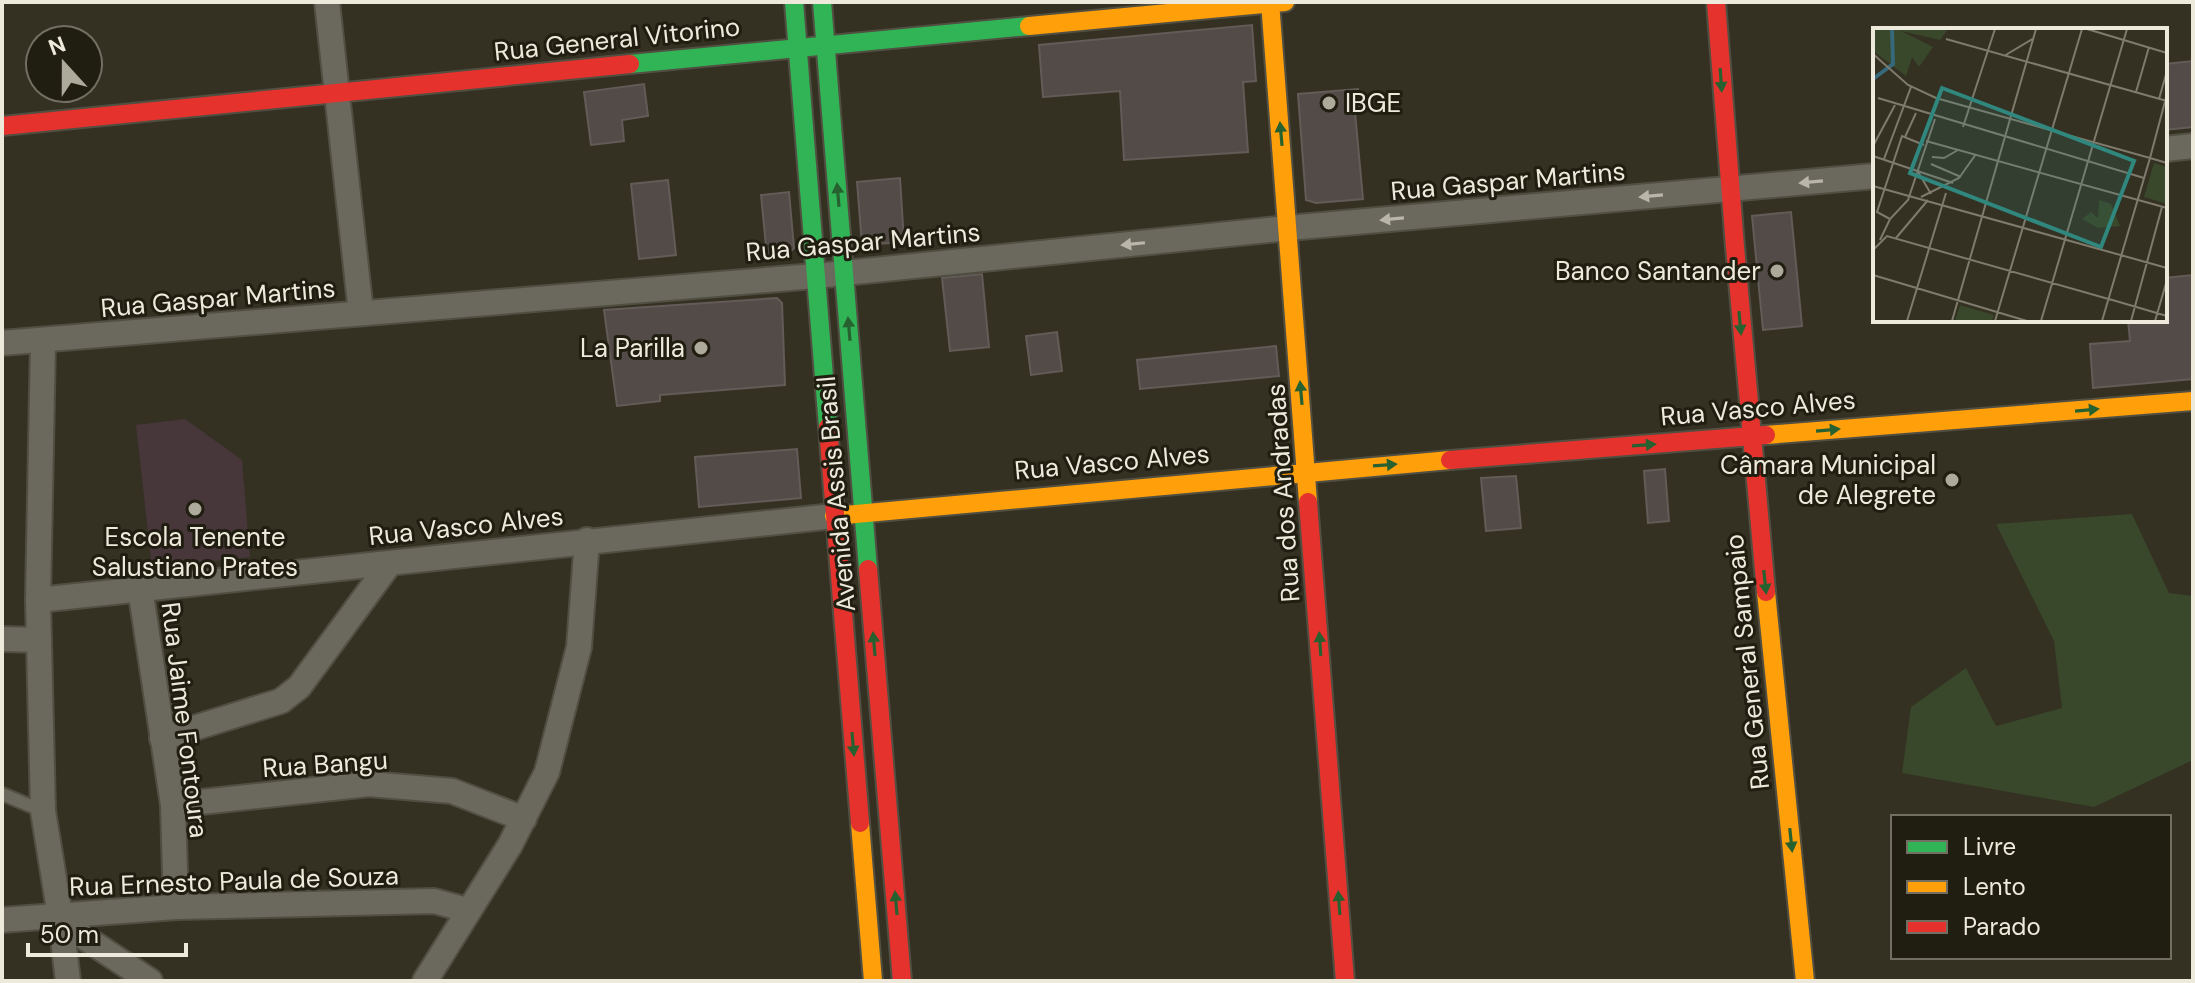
<svg xmlns="http://www.w3.org/2000/svg" width="2195" height="983" font-family="'DM Sans',sans-serif">
<style>
.education{fill:#47363a}
.green{fill:#39472a}
.building{fill:#524b47;stroke:#625b57;stroke-width:2}
.lines{fill:none;stroke-linecap:round;stroke-linejoin:round}
.lane-casing{stroke:#514e42;stroke-width:16}
.street-casing{stroke:#514e42;stroke-width:28}
.fast-casing{stroke:#514e42;stroke-width:22}
.slow-casing{stroke:#514e42;stroke-width:22}
.jam-casing{stroke:#514e42;stroke-width:22}
.lane{stroke:#6b685e;stroke-width:12}
.street{stroke:#6b685e;stroke-width:24}
.fast{stroke:#30b455;stroke-width:18}
.slow{stroke:#ff9f0a;stroke-width:18}
.jam{stroke:#e5322d;stroke-width:18}
.oneway{fill:#276130}
.oneway2{fill:#bab6a9}
.poi-dot{fill:#ada99b;stroke:#201d11;stroke-width:3}
.labels{text-anchor:middle;stroke-width:6;stroke-linejoin:round;paint-order:stroke}
.street-label{font-size:26px;fill:#eeeadb;stroke:#201d11}
.poi-label{font-size:26px;fill:#eeeadb;stroke:#201d11;text-anchor:end}
.inset-river{fill:none;stroke:#35697b;stroke-width:4}
.inset-road{fill:none;stroke:#7e7b6d;stroke-width:2}
.view{fill:#30877e;fill-opacity:0.15;stroke:#30877e;stroke-width:4}
.inset-edge{fill:none;stroke:#eeeadb;stroke-width:4}
</style>
<rect width="100%" height="100%" fill="#343123"/>
<path class="education" d="M185,419L242,460L250,557L152,568L136,425Z"/>
<path class="green" d="M2132,514L2169,593L2193,596V760L2094,807L1902,773L1911,707L1966,668L1996,726L2062,708L2054,641L1996,524Z"/>
<g class="building">
<path d="M1252,25L1256,81L1243,82L1248,152L1124,160L1120,91L1043,97L1039,45Z"/>
<path d="M2193,61V127L2165,130V64Z"/>
<path d="M644,84L648,116L622,120L624,141L591,145L584,92Z"/>
<path d="M1358,89L1359,112H1355L1363,199L1316,203L1306,200L1298,94Z"/>
<path d="M900,178L904,242L862,245L857,182Z"/>
<path d="M668,180L676,255L639,259L631,184Z"/>
<path d="M789,192L794,248L788,254L767,256L761,195Z"/>
<path d="M1791,212L1802,326L1763,330L1752,216Z"/>
<path d="M982,274L989,347L950,351L942,278Z"/>
<path d="M2193,275V379L2093,388L2090,344L2130,341L2128,320H2165V278Z"/>
<path d="M777,298L782,303L785,385L660,395V401L617,406L604,310Z"/>
<path d="M1057,332L1062,371L1031,375L1026,336Z"/>
<path d="M1276,346L1279,376L1140,389L1137,360Z"/>
<path d="M797,449L801,498L699,507L695,457Z"/>
<path d="M1665,469L1669,521L1648,523L1644,471Z"/>
<path d="M1516,476L1521,528L1486,531L1481,478Z"/>
</g>
<g class="lines">
<defs>
<path id="lane" d="M2,794L43,811"/>
<g id="street">
<path d="M327,2L361,313"/>
<path d="M2165,149L2193,146"/>
<path d="M43,341L38,600L43,811L61,922L68,981"/>
<path d="M2,343L815,276L1288,228L1875,176"/>
<path d="M140,588L173,805L176,907"/>
<path d="M38,600L834,516"/>
<path d="M2,639L39,640"/>
<path d="M162,738L281,701L299,687L390,563"/>
<path d="M173,805L369,784L452,791L524,819"/>
<path d="M2,920L176,907L434,901L467,910"/>
<path d="M61,922L150,981"/>
<path d="M425,981L510,845L547,772L579,647L587,540"/>
</g>
<g id="fast">
<path d="M794,2L828,427"/>
<path d="M822,2L868,569"/>
<path d="M630,64L1029,26"/>
</g>
<g id="slow">
<path d="M1270,2L1308,502"/>
<path d="M1029,26L1285,2"/>
<path d="M1766,435L2193,401"/>
<path d="M834,516L1450,460"/>
<path d="M1766,592L1805,981"/>
<path d="M860,823L873,981"/>
</g>
<g id="jam">
<path d="M1716,2L1735,247L1766,592"/>
<path d="M2,126L630,64"/>
<path d="M828,427L860,823"/>
<path d="M1450,460L1766,435"/>
<path d="M1308,502L1345,981"/>
<path d="M868,569L902,981"/>
</g>
</defs>
<use href="#lane" class="lane-casing"/>
<use href="#street" class="street-casing"/>
<use href="#fast" class="fast-casing"/>
<use href="#slow" class="slow-casing"/>
<use href="#jam" class="jam-casing"/>
<use href="#lane" class="lane"/>
<use href="#street" class="street"/>
<use href="#fast" class="fast"/>
<use href="#slow" class="slow"/>
<use href="#jam" class="jam"/>
</g>
<defs><path id="oneway-solid" d="M-6-.8H1V-3.2L6.5 0L1 3.2V.8H-6Z" transform="scale(2)"/></defs>
<g class="oneway">
<use href="#oneway-solid" transform="translate(1721 80) rotate(86)"/>
<use href="#oneway-solid" transform="translate(1281 134) rotate(-95)"/>
<use href="#oneway-solid" transform="translate(838 195) rotate(-95)"/>
<use href="#oneway-solid" transform="translate(1740 323) rotate(85)"/>
<use href="#oneway-solid" transform="translate(849 329) rotate(-95)"/>
<use href="#oneway-solid" transform="translate(1301 393) rotate(-95)"/>
<use href="#oneway-solid" transform="translate(2087 410) rotate(-5)"/>
<use href="#oneway-solid" transform="translate(1828 430) rotate(-5)"/>
<use href="#oneway-solid" transform="translate(1644 445) rotate(-4)"/>
<use href="#oneway-solid" transform="translate(1385 465) rotate(-4)"/>
<use href="#oneway-solid" transform="translate(1765 582) rotate(84)"/>
<use href="#oneway-solid" transform="translate(874 644) rotate(-95)"/>
<use href="#oneway-solid" transform="translate(1320 644) rotate(-94)"/>
<use href="#oneway-solid" transform="translate(853 744) rotate(85)"/>
<use href="#oneway-solid" transform="translate(1791 840) rotate(84)"/>
<use href="#oneway-solid" transform="translate(896 903) rotate(-95)"/>
<use href="#oneway-solid" transform="translate(1339 903) rotate(-94)"/>
</g>
<g class="oneway2">
<use href="#oneway-solid" transform="translate(1811 182) rotate(175)"/>
<use href="#oneway-solid" transform="translate(1651 196) rotate(175)"/>
<use href="#oneway-solid" transform="translate(1392 219) rotate(175)"/>
<use href="#oneway-solid" transform="translate(1133 244) rotate(174)"/>
</g>
<g class="poi-dot">
<circle cx="1329" cy="103" r="8"/>
<circle cx="1777" cy="271" r="8"/>
<circle cx="701" cy="348" r="8"/>
<circle cx="1952" cy="480" r="8"/>
<circle cx="195" cy="509" r="8"/>
</g>
<g class="labels">
<g class="street-label">
<text transform="translate(617 39) rotate(-6)" y="9">Rua General Vitorino</text>
<text transform="translate(1508 181) rotate(-5)" y="9">Rua Gaspar Martins</text>
<text transform="translate(863 242) rotate(-5)" y="9">Rua Gaspar Martins</text>
<text transform="translate(218 298) rotate(-5)" y="9">Rua Gaspar Martins</text>
<text transform="translate(1758 408) rotate(-5)" y="9">Rua Vasco Alves</text>
<text transform="translate(1112 462) rotate(-5)" y="9">Rua Vasco Alves</text>
<text transform="translate(1283 493) rotate(-94)" y="9">Rua dos Andradas</text>
<text transform="translate(836 494) rotate(-95)" y="9">Avenida Assis Brasil</text>
<text transform="translate(466 526) rotate(-6)" y="9">Rua Vasco Alves</text>
<text transform="translate(1747 662) rotate(-96)" y="9">Rua General Sampaio</text>
<text transform="translate(185 720) rotate(83)" y="9">Rua Jaime Fontoura</text>
<text transform="translate(325 764) rotate(-4)" y="9">Rua Bangu</text>
<text transform="translate(234 881) rotate(-2)" y="9">Rua Ernesto Paula de Souza</text>
</g>
<g class="poi-label">
<text x="1345" y="112" text-anchor="start">IBGE</text>
<text x="1761" y="280">Banco Santander</text>
<text x="685" y="357">La Parilla</text>
<text x="1936" y="474">Câmara Municipal<tspan x="1936" dy="30">de Alegrete</tspan></text>
<text x="195" y="546" text-anchor="middle">Escola Tenente<tspan x="195" dy="30">Salustiano Prates</tspan></text>
</g>
</g>
<g transform="translate(1873 28)">
<rect width="294" height="294" fill="#343123"/>
<path d="M0,1H75L67,12L28,3L60,19L46,39L39,29L33,48L0,23ZM281,135L294,139V176L271,169ZM226,172L238,176L247,198L225,200L209,191L218,184L225,190ZM87,277L121,287L119,293H82Z" fill="#39472a"/>
<path class="inset-river" d="M0,51L20,36L19,1"/>
<path class="inset-road" d="M214,1L294,25M73,11L294,73M0,26L35,57L63,70L277,130L294,66M131,28L161,10M263,64L276,19M5,70L271,150M286,71L294,43M90,99L122,1M32,109L43,85M53,113L294,180M0,118L22,77M0,128L80,155M59,129L71,130L85,122M11,131L38,59M58,136L88,149M44,142L58,166M0,158L294,240M48,169L86,150L103,126M17,191L4,184L29,108L51,117M23,210L55,172M7,212L17,191L35,172L62,91M0,222L14,208L239,272M0,247L154,293M236,271L294,288M34,293L73,165M79,293L163,1M122,293L209,1M168,293L254,1M229,293L277,130L294,135M258,293L289,179M282,293L294,252"/>
<path class="view" d="M69,60L261,133L228,219L37,145Z"/>
<rect width="294" height="294" class="inset-edge"/>
</g>
<rect width="2195" height="983" fill="none" stroke="#eeeadb" stroke-width="8"/>
<rect x="1891" y="815" width="280" height="144" fill="#201d11" stroke="#726f62" stroke-width="2"/>
<rect x="1907" y="841" width="40" height="12" fill="#30b455" stroke="#726f62" stroke-width="2"/>
<text x="1963" y="855" font-size="24" fill="#eeeadb">Livre</text>
<rect x="1907" y="881" width="40" height="12" fill="#ff9f0a" stroke="#726f62" stroke-width="2"/>
<text x="1963" y="895" font-size="24" fill="#eeeadb">Lento</text>
<rect x="1907" y="921" width="40" height="12" fill="#e5322d" stroke="#726f62" stroke-width="2"/>
<text x="1963" y="935" font-size="24" fill="#eeeadb">Parado</text>
<g transform="translate(64 64) rotate(339)"><circle r="38" fill="#201d11" stroke="#726f62" stroke-width="2"/>
<path d="M0-6L14 30L0 20L-14 30Z" fill="#ada99b"/>
<text y="-12" font-size="22" font-weight="bold" text-anchor="middle" fill="#eeeadb">N</text>
</g>
<path d="M28 943v12h158v-12" fill="none" stroke="#eeeadb" stroke-width="4"/>
<text x="40" y="943" font-size="24" fill="#eeeadb" stroke="#201d11" stroke-width="6" paint-order="stroke">50 m</text>
</svg>
